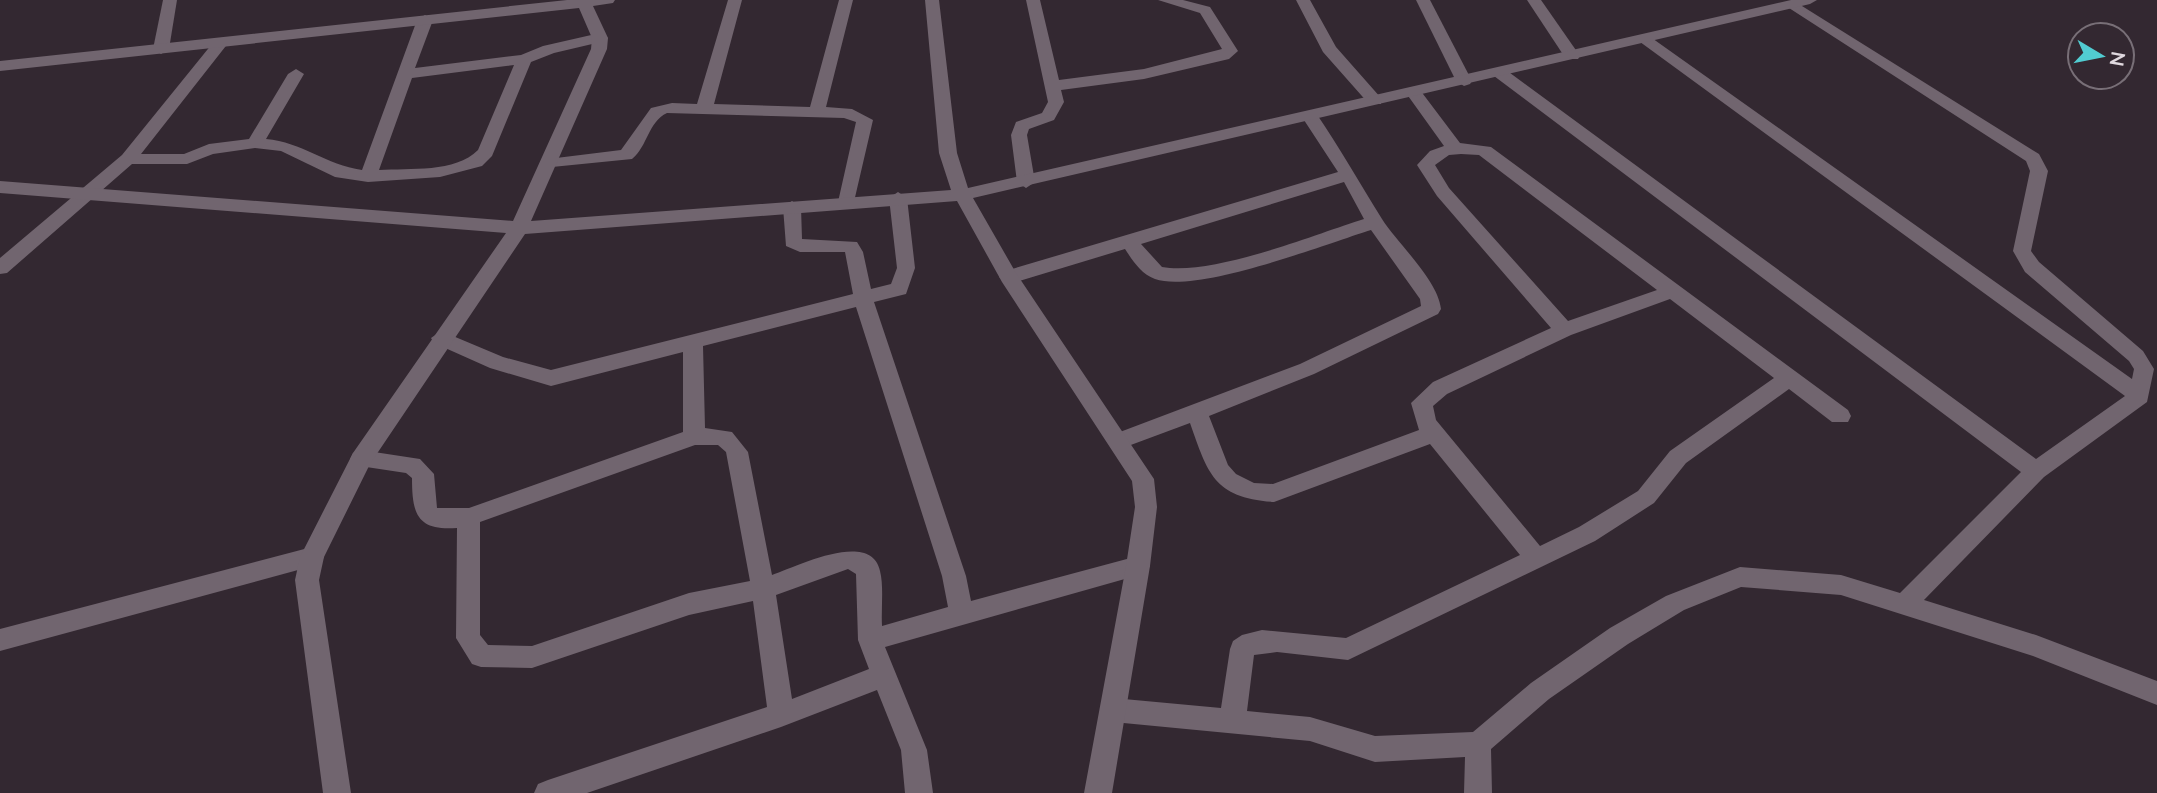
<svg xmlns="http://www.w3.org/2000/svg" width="2157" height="793" font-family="Lato,sans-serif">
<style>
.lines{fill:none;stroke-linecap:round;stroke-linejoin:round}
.lane{fill:#71656f;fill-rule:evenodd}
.street{fill:#71656f;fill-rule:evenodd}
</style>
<rect width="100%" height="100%" fill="#332831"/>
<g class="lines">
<g class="lane">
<path d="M163,0H177L169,49L161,54L153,49Z"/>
<path d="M728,0H742L714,104L810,107L839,0H853L826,107L852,109L873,120L853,206L847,208L838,202L856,122L844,118L667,113C648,122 648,146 632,159L542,168L539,164L548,159L621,150L651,108L672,103L697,104Z"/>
<path d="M1026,0H1040L1059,80L1144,69L1222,49L1200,13L1158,0H1183L1210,7L1238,51L1229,59L1144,79L1061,90L1064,102L1054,120L1029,129L1027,135L1035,182L1026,188L1017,182L1011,135L1016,122L1042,113L1048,102Z"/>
<path d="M1296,0H1310L1336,47L1381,98V104H1369L1323,52Z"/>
<path d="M1416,0H1430L1472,81L1470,84L1464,86L1456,81Z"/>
<path d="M1527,0H1541L1580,56L1578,59H1566Z"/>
<path d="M1794,1L2039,154L2048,171L2031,251L2039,262L2143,351L2154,369L2147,402L2044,477L1924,600L2036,635L2157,681V705L2033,656L1841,595L1741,587L1684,610L1628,644L1549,699L1491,749L1492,793H1464L1465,757L1375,762L1310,741L1113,722L1104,719L1100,710L1104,701L1113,698L1221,708L1230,649L1233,641L1242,635L1262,630L1346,638L1520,555L1430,444L1274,502C1214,498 1208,474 1190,423L1120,449L1112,447L1109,441L1112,435L1300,364L1421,306L1420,299L1371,230C1326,244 1197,294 1155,279C1141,274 1133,261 1125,249L1009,284L999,277L1002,272L1338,172L1302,117L1304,113H1316C1340,148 1360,184 1382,219C1398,244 1438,280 1441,309L1438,314L1314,374L1209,416L1228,465L1236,474L1254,483L1273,484L1419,430L1411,403L1433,382L1551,328L1437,196L1417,165L1430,151L1444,146L1406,93L1414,88L1420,90L1460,143L1491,147L1848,410L1851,416L1848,422H1832L1789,389L1686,463L1654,503L1595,541L1348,660L1277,652L1254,655L1247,711L1310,717L1375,736L1473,732L1531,683L1610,628L1666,596L1740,567L1841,575L1900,593L2021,472L1494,76V70H1506L2036,459L2125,396L1636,39L1644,34L1649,36L2132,379L2134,369L2129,361L2025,272L2013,251L2030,171L2026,161L1789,8L1787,5ZM1461,154L1479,155L1657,290L1568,321L1449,188L1435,165L1449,155ZM1344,182L1364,219C1313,235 1213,276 1162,267L1141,244ZM1670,299L1774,378L1670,451L1638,491L1579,527L1540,546L1436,420L1433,406L1447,394L1571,335Z"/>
<path d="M425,15L433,20L415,68L521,55L543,46L600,33L608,38L605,41L554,53L531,62L492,156L482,166L440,177L368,182L335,177L281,151L255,148L213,154L187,164H132L7,273L0,274V258L122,155L216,39H226L229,42L141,154H184L209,144L249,139L288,74L296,69L304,74L266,139C302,142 326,165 362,170L417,20ZM514,65L478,150C455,173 410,168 379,170L412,78Z"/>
<path d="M898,192L907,198L915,268L906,294L874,302L966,576L971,601L1138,556L1146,559L1150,566L1146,573L885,647L927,750L933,793H905L901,750L877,690L781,727L587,793H534L538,784L548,780L767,707L753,601L689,615L532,668L481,667L472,664L456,638L457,528C417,531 412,514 412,478L406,473L353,465L350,459L353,453L361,450L420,459L434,474L437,508H469L683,432V352L551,386L490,368L434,343L431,338L441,331L503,357L551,370L853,294L845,252H800L786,246L783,207L792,201L801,207L802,239L857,242L863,252L871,289L891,284L897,268L889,198ZM856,307L942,576L948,607L882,626C881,608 884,587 880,571C871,529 796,567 772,575L748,452L732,432L705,428L703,346ZM695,445H718L726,452L750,581L689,593L532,646L488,645L480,635V522ZM848,569L856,574L858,640L869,669L792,699L776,595Z"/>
<path d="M312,547L320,550L324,557L320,564L0,651V629Z"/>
</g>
<path class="street" d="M567,0H615L613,3L593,6L608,38L607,49L531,221L951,190L939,153L925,0H939L957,153L968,188L1791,0H1817L1810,4L973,198L1016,273L1154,479L1157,507L1150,566L1112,793H1084L1126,566L1135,507L1132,481L1002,282L957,201L525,234L370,464L324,557L319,580L351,793H323L295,580L300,557L353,453L506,233L0,193V181L513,221L591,49L592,38L579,8L0,71V61Z"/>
</g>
<g transform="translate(2101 56) rotate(100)"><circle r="33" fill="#332831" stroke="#786f77" stroke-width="2"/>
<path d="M0-5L12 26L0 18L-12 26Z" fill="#51ccd1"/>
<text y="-10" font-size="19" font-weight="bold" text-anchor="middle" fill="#e0d9df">N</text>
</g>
</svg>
